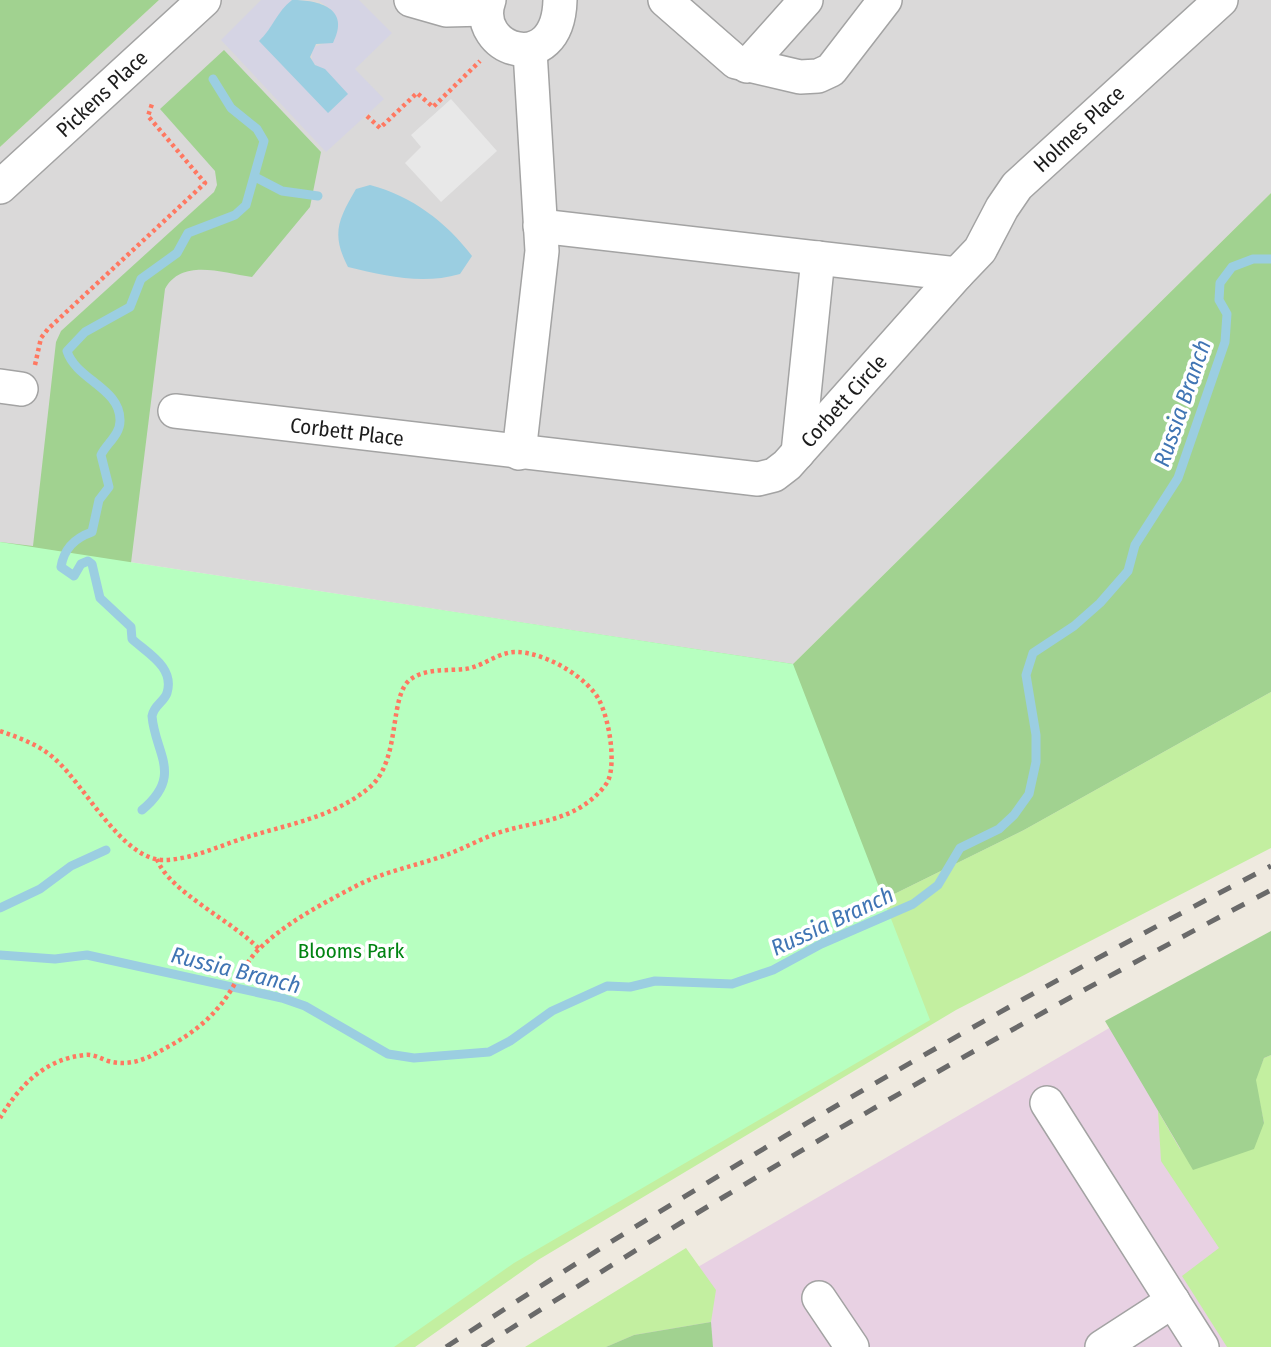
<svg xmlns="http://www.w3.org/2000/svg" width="1271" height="1347" font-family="'Fira Sans Condensed',sans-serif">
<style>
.residential{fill:#dad9d9}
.industrial{fill:#e8d1e3}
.grass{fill:#c3efa0}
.forest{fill:#a1d290}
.park{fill:#b7ffc0}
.parking{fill:#e8e8e8}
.plaza{fill:#d5d4e4}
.water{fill:#9bcee1}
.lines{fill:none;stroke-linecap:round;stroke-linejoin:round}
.stream{stroke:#9bcee1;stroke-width:9}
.minor-casing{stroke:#a3a3a3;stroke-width:36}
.path{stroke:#ff7861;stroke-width:4.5;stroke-dasharray:3.5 3.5;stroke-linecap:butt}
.minor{stroke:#fff;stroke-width:33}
.rail{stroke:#6a6a6a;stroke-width:5;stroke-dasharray:14 14;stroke-linecap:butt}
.labels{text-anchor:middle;stroke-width:7;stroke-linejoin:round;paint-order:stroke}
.street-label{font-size:21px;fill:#1c1c1c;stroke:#fff}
.park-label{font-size:21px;fill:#008311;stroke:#fff}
.water-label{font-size:23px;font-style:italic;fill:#4075b4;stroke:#fff}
</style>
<rect width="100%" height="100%" fill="#efeae0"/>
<path class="residential" d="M159,0H1271V193L793,664L0,542V147Z"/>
<path class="industrial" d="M1271,934V1347H559L679,1278Z"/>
<g class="grass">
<path d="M1271,692V848L956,1010L538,1260L415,1347H187L669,1005L1024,830Z"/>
<path d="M1271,1055V1347H1227L1182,1276L1219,1248L1161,1161L1158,1111L1180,1149L1264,1123L1255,1080L1264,1058Z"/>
<path d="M686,1248L716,1290L711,1322L634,1335L606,1347H525Z"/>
</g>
<g class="forest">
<path d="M0,0H159L0,147Z"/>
<path d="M224,50L321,152L310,207L252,277C222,273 182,258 165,289L131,563L793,664L1271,193V692L1024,830L669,1005L0,757V542L33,546L56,342L61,331L214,192L217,185L215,171L160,109Z"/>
<path d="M1271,931V1055L1264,1058L1256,1080L1264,1123L1254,1149L1193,1170L1105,1021Z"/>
<path d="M711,1322L713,1347H606L634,1335Z"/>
</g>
<path class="park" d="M0,542L793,664L930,1020L514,1263L394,1347H0Z"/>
<path class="parking" d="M451,99L497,151L441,202L405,163L421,147L411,135Z"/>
<path class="plaza" d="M261,0H292L280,13L275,26L259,41L321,69L312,62V48L335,39L337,23L329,8L318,0H359L392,33L355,69L384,99L326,152L221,40Z"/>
<g class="water">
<path d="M292,0C319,0 351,8 333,43L316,44L310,57L315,65L325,69L348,94L328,113L259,41C273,28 277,11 292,0Z"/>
<path d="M370,185C412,196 446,222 472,256L460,274C422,285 386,276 348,267C331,234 338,220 356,189Z"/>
</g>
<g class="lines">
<g class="stream">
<path d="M255,177L282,191L318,196"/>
<path d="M142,810C184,775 155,754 152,716C154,705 164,702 167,693C175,667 147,653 132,639L131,627L100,598L92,564L88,561L81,564L74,576L61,567C64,548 75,538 92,532L99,500L109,487L101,455C106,444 120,435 120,421C121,388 76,380 67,351L85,332L130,307L141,279L177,253L188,233L235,215L246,205L264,141L257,129L231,108L213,79"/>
<path d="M0,908L40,889L71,866L106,850"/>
<path d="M0,955L55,959L87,955L282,998L305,1006L388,1054L414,1058L489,1052L510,1041L552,1011L607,986L630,987L655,981L732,984L773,970L821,944L913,904L938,885L960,848L999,829L1014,815L1029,794L1036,762V735L1026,675L1033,653L1074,626L1100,603L1128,571L1135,545L1178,478L1225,342L1227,314L1219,300L1220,283L1232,267L1253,259H1271"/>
</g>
<defs>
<g id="minor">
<path d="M411,0L446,10L486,9"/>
<path d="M489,0C471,50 558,80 560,0"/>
<path d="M665,0L736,62L800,77L818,76L831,70L885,0"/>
<path d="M747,66L806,0"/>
<path d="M0,187L204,0"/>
<path d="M957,274L980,250L1002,208L1017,186L1221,0"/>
<path d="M0,386L21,389"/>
<path d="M175,411L758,479L774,475L787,465L957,274L540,226"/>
<path d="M519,453L542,251L530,51"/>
<path d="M798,453L818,258"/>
<path d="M1047,1103L1202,1347"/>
<path d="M819,1298L852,1347"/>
<path d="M1102,1347L1173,1301"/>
</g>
</defs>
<use href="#minor" class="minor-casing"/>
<g class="path">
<path d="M367,116L380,128L417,93L433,107L480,61"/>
<path d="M35,365L41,338L48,329L205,183L148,116L152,104"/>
<path d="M0,731C20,738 40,745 56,760C85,786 122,859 163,860C193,860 225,843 254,835C295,823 337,815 370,787C402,759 388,695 411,679C426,668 448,671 465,669C483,667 499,651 517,652C543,653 576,671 593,691C608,707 617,761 608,781C604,788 598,794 592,799C566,821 535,822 504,831C484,837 465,848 446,855C416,866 385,871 356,886C322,904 285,923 257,951C241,968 233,992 217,1009C202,1027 180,1041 160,1051C143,1061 127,1066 108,1061C100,1058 93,1054 85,1055C45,1059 20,1085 0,1118"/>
<path d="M157,859C168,891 234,922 259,949"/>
</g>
<use href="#minor" class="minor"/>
<g class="rail">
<path d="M446,1347C713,1173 988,1013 1271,866"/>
<path d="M482,1347C738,1183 1001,1031 1271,890"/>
</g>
</g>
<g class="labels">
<g class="street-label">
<text transform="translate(102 94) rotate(-43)" y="7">Pickens Place</text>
<text transform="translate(1079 129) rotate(-43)" y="7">Holmes Place</text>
<text transform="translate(844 401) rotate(-48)" y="7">Corbett Circle</text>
<text transform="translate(347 432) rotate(7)" y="7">Corbett Place</text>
</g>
<g class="park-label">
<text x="351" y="958">Blooms Park</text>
</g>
<g class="water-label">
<text transform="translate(1182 403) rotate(-71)" y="8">Russia Branch</text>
<text transform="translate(832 921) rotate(-25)" y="8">Russia Branch</text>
<text transform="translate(236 970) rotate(14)" y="8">Russia Branch</text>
</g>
</g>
</svg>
